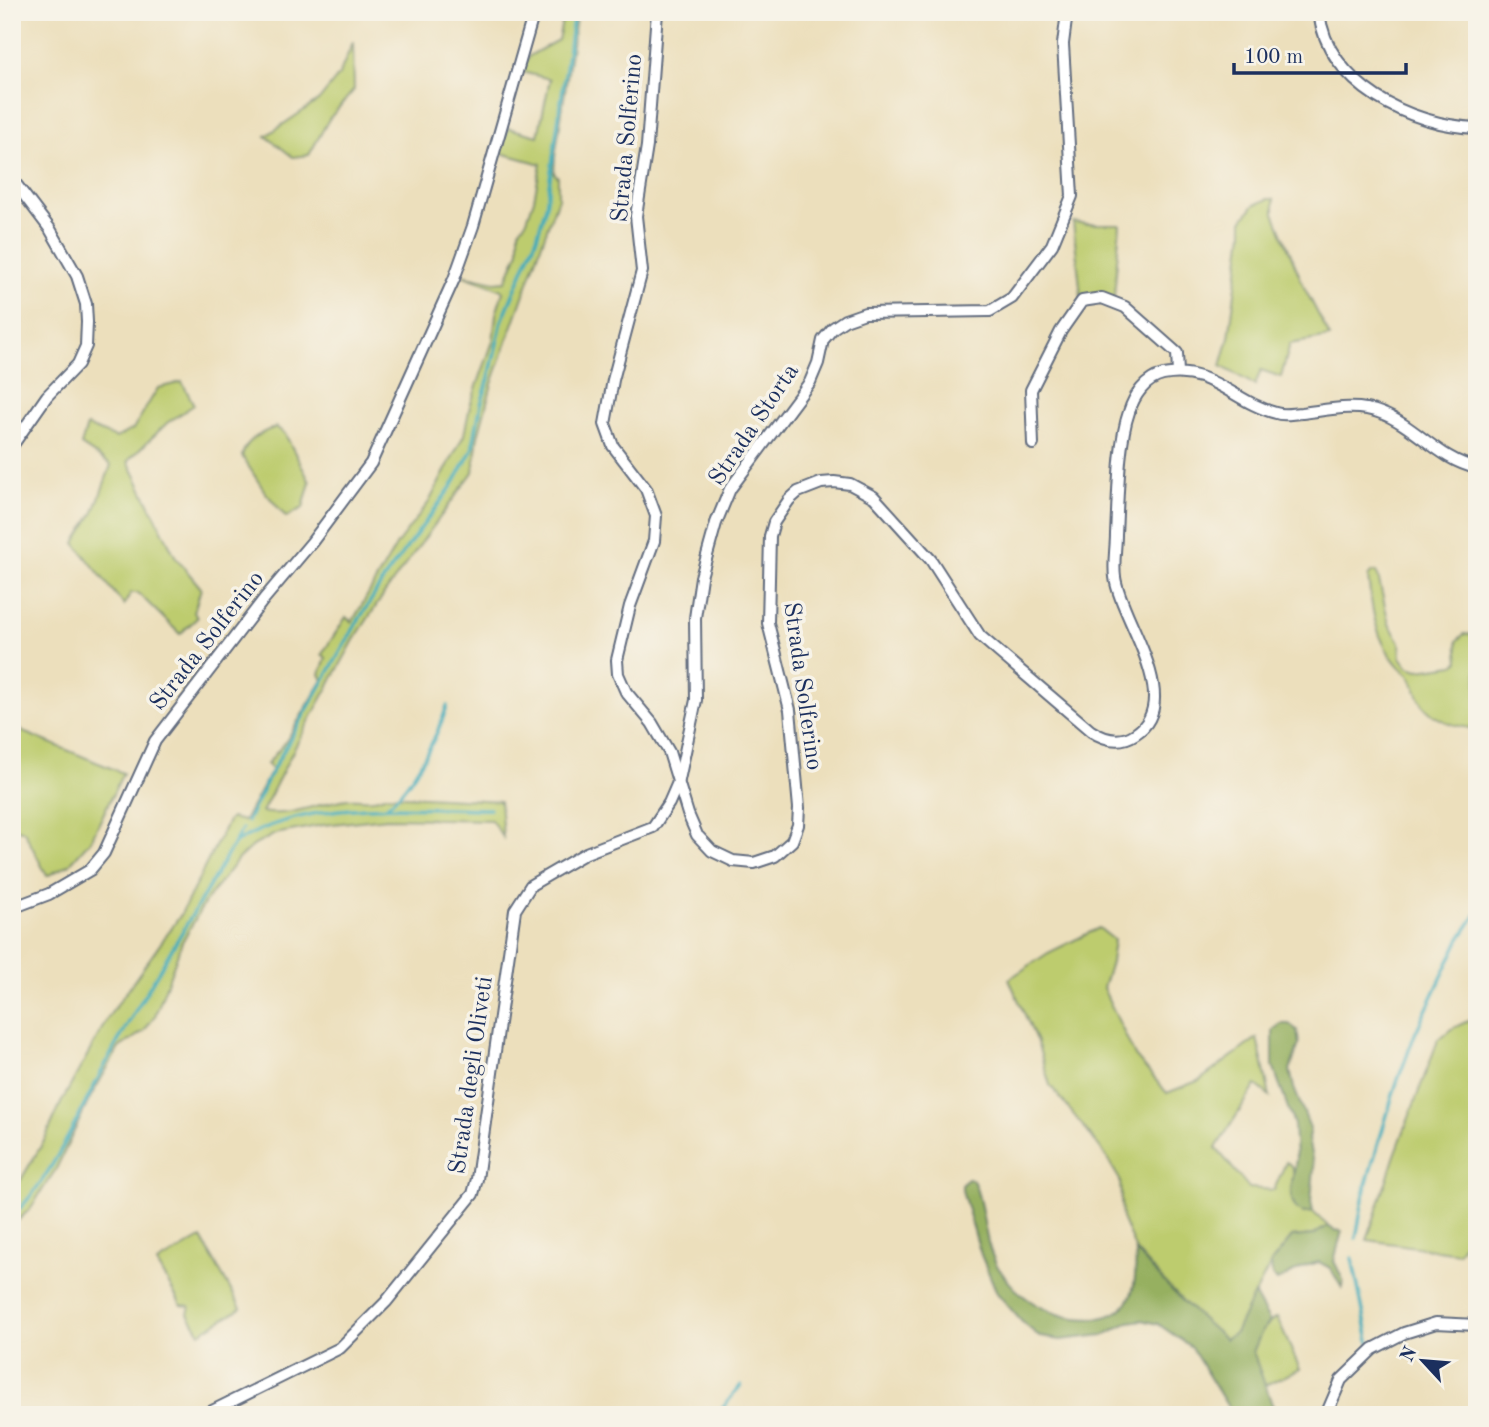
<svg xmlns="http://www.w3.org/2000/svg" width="1489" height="1427" font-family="'Old Standard TT',serif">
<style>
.green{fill:#bdcc6e;stroke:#6c7e66;stroke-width:2}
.forest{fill:#96b061;stroke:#587060;stroke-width:2}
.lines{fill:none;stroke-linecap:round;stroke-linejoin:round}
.stream{stroke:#3dabba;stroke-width:3.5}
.street-casing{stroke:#646d7f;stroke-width:14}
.street{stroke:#fff;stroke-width:10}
.labels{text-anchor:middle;stroke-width:7;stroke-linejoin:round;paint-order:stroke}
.street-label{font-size:24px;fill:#1b2f5e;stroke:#f7f3e8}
</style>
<rect width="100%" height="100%" fill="#f7f3e8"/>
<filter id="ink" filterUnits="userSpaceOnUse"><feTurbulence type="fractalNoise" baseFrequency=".0143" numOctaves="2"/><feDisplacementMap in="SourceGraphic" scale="14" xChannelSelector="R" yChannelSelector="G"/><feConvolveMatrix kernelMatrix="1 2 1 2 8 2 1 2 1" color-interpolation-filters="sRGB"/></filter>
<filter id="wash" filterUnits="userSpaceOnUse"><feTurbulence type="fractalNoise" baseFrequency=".00686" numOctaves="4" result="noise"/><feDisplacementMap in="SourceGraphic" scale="28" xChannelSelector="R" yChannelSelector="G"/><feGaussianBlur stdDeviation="1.57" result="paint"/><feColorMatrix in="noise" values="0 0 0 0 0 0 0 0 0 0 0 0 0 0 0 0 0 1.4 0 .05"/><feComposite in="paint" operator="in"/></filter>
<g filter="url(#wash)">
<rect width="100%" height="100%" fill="#ecdfbc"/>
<g class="green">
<path d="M564,12H577L555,157L554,173L558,177V198L492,384L478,436L473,472L384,594L354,640L294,749L262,812C291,818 320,802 348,799C362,798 373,802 386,795L500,801L503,837L491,820L387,818L323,825L275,834L251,847L238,859L205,902L182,942L155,1016L144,1031L119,1048L90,1098L56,1169L30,1209L12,1226V1188L20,1181L44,1141L61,1103L109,1016L180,916L228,821L231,818L244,821L272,769L267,764L286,741L323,680L320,674L326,658L322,654L346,617L352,622L397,544L429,502L464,435L470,406L493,341L496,314L503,292L500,289L462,275L495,282L506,281L519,251V230L527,220L534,199L541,164L501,153L508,128L538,136L550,79L522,72L529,56L558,40Z"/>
<path d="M353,42L354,90L329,119L309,155L293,157L266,136L319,100L339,75Z"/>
<path d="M1268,199H1274V213L1304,287L1330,337L1290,344L1281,377L1261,370L1255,385L1221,366L1229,338L1243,233V219L1254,205Z"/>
<path d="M1073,222L1088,224H1120L1114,297L1081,296Z"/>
<path d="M182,382L194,405L167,423L128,461L176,558L201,588L194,612L197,618L180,634L138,593H131L124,605L75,543L94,512L111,465L81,445L87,426L116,438L133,429L158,388Z"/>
<path d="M276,427L285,434L310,482L303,508L286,517L265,492L242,456C245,440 262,432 276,427Z"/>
<path d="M1372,572H1376L1378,576L1389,624L1400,642L1401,657L1408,667L1419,670L1454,665L1459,661L1457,641L1464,634L1477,635V729C1458,727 1435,721 1423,705C1417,696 1415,684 1409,675C1405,671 1400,668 1397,664C1375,639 1372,609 1368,577Z"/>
<path d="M12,720L23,732L123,773L91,840L69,865L47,876L24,831L12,827Z"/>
<path d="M1099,928L1114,940L1111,962L1103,988L1135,1056L1167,1093L1200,1080L1257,1038L1270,1096L1256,1085L1216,1148L1249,1188L1274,1190L1286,1162C1302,1170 1286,1186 1292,1199C1294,1204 1300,1209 1303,1213L1313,1212L1328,1226L1313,1235L1292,1237L1271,1263L1235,1333L1225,1339L1199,1319L1167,1287L1136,1251L1122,1218L1120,1180L1102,1150L1050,1085L1037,1042L1009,979L1048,953Z"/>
<path d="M1472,1019H1477V1221L1458,1253L1367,1240L1395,1155L1438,1040L1451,1029Z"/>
<path d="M201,1238L241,1308L200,1333L188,1314L190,1306L181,1305L157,1263Z"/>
<path d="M1277,1318L1300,1369L1264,1386L1253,1352C1258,1338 1263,1324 1277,1318Z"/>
</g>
<g class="forest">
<path d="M1281,1024H1289L1297,1030L1299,1044L1290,1070L1294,1088L1310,1128L1308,1139L1314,1168L1311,1201L1313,1212L1303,1213L1296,1209L1292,1200L1291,1190L1296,1159L1294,1125L1273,1066V1030Z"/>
<path d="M968,1179L973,1180C986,1208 982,1241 998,1267C1019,1302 1060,1323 1099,1318C1112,1316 1122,1311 1129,1299C1137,1285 1135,1266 1136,1251C1164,1283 1192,1312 1225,1339L1235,1333L1254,1294L1270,1322L1262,1331L1253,1352L1276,1415H1233L1191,1347L1158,1324L1142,1320L1129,1322L1104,1335L1060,1340L1040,1337L1022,1322L997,1293L981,1255L962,1190V1184Z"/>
<path d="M1328,1226L1334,1230L1342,1231L1334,1261L1343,1280L1342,1288L1330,1268L1319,1262L1305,1266L1277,1281L1272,1275L1271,1263L1292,1237L1313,1235Z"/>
</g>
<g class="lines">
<g class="stream">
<path d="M386,807C412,786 437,738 447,706"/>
<path d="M247,821L272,771L358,621L386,576L454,483L472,450L481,404L489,378L502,321L537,237L546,206L574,12"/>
<path d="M235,843C309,797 407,808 490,809"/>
<path d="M12,1215C50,1185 85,1100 110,1056C152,979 200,905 242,829"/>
<path d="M1356,1238L1365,1188L1396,1085L1415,1034L1459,940L1477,913"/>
<path d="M1352,1258L1370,1345"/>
<path d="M717,1415L741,1385"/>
</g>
</g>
</g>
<g filter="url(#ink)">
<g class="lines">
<defs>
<g id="street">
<path d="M657,12L647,146L636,216L642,271L613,380L605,424L613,446L646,489L656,516L654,541L630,606L617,660L618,674L626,692L652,723L669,752L688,814L697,835L712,851L733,861L754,863L775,856L792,841L798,825L799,808L790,710L768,623L770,536L774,522L789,500L798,492L821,483L834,482L850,484L874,497L931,560L980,636L1091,731C1105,740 1120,744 1135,734C1186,701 1119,616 1115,577C1113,563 1116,548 1116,534C1118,500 1118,443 1129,412C1134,396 1145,379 1163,375C1210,365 1235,403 1276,413C1284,416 1293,413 1302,413C1327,410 1356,403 1381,413C1416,426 1439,460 1477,468"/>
<path d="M1319,12C1327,85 1411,126 1477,128"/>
<path d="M12,179L50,229L77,276L86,304L87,322L86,346L78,364L47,396L12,446"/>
<path d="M1033,444L1031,390L1061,331L1082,301L1102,298L1125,307L1177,353L1178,373"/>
<path d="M12,908L49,894L90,870L104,853L155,741L264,599L312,542L371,463L454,279L473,226L534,12"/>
<path d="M204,1415L340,1348L386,1302L473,1194L477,1179L515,910L531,885L586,853L653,827L669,803L679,780L696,700L695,618L701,577L716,523L730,489L810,382L818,363L823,340L833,328L845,320L865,313L990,311L1012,298L1052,245L1072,196L1063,44L1067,12"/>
<path d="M1326,1415L1341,1380L1373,1349L1404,1333L1436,1323L1477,1325"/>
</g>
</defs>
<use href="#street" class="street-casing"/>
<use href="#street" class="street"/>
</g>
</g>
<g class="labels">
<g class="street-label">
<text transform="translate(626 138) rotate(-85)" y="8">Strada Solferino</text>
<text transform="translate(753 424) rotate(-56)" y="8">Strada Storta</text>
<text transform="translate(206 640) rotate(-52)" y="8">Strada Solferino</text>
<text transform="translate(804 686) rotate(82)" y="8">Strada Solferino</text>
<text transform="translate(470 1075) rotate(-82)" y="8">Strada degli Oliveti</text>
</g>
</g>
<rect width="1489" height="1427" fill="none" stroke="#f7f3e8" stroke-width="42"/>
<g transform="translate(1423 1361) rotate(296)" stroke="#f7f3e8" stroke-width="5" paint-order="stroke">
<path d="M0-5L12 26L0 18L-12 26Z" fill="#1b2f5e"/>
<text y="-10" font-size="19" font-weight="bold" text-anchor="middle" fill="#1b2f5e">N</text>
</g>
<path d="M1234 63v10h172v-10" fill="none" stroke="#1b2f5e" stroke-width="3.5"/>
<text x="1244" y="63" font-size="21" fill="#1b2f5e" stroke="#f7f3e8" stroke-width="5" paint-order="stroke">100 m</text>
</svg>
